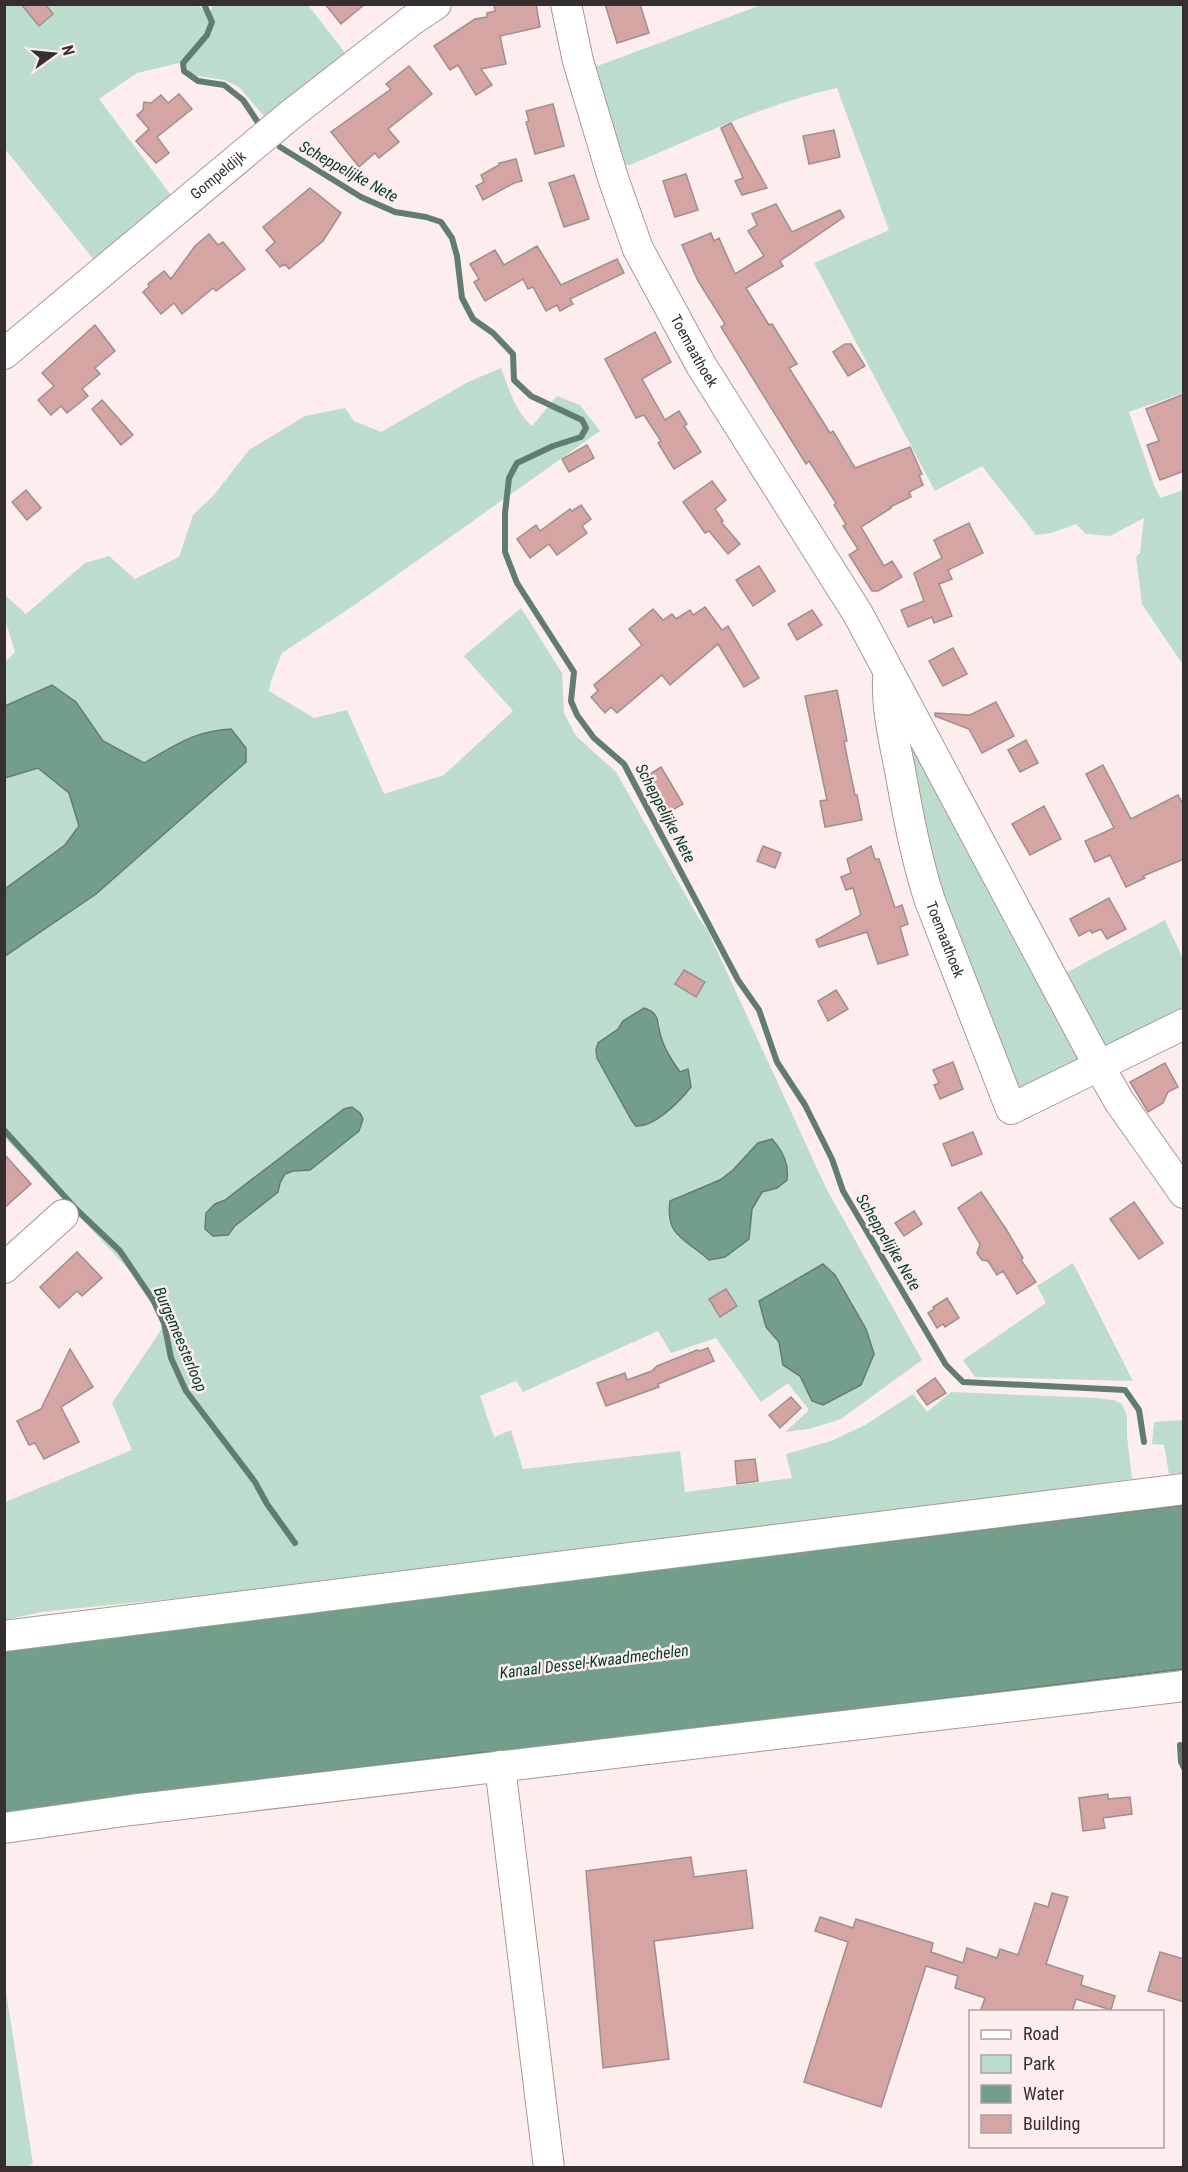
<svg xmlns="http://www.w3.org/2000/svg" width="1188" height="2172" font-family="'Roboto Condensed',sans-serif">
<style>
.green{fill:#bcdccc;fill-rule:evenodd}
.water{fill:#739f8a;stroke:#617d6f;stroke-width:1.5}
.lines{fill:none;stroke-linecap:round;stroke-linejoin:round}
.stream{stroke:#617d6f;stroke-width:6}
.building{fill:#d5a5a4;stroke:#9f8e8d;stroke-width:1.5}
.minor-casing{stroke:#a99897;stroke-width:32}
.minor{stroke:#fff;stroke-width:30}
.labels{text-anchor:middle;stroke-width:5;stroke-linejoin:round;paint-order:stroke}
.street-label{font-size:15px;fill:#362f2f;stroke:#fdeeed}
.water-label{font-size:16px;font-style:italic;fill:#003c28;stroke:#fdeeed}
</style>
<rect width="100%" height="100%" fill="#fdeeed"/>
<g class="green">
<path d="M4,5H198L209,15L213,5H308L346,54L268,121L239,87L224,80L192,75L183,62L137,73L99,99L173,198L95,261L5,149Z"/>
<path d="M761,5H1183V393L1129,412L1154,485L1160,498L1183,490V665L1142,604L1136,557L1140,553L1144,518L1110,536L1086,534L1076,524L1051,533L1036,535L982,466L935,491L814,263L889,230L837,88C764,104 697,137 630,165L618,164L592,68Z"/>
<path d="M501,368C509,389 515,411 532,426L557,396L580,405L600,431L353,606L282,653L271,681L269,691L314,718L347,710L384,794L444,775L513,711L464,656L521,608L562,673L564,713L576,736L616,772L698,917L708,931L826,1188L922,1360L841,1419L809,1429L785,1432L809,1410L788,1383L761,1402L716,1338L671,1353L658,1331L523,1392L516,1381L480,1396L494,1437L511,1430L523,1469L680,1451L685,1492L792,1478L786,1454L831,1441L865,1425L913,1394L927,1412L951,1392L1097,1398L1114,1400L1122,1404L1127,1416V1436L1132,1479L657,1542L289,1587L41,1612L5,1620V1502L132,1450L112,1403L169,1318L121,1261L5,1138V956L96,894L246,762V748L231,729C196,731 174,745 145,763L103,741L76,702L52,685L5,706V662L15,652L5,619V595L26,614L85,563L109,556L135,579L179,557L193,515L214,495L249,450L305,416L345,408L354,421L381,432L468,382ZM644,1008L660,1023C659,1040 669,1058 680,1072L636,1126L597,1058L596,1050C612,1035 624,1018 644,1008ZM359,1131L303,1169L285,1174L280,1183L228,1235L215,1204ZM758,1143L777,1188L762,1192L752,1209L749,1239L725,1257L709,1260L677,1236L670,1201L720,1180L733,1170ZM823,1264L835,1275L856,1313L832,1399L822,1405L812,1401L800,1376L783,1365L779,1342L777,1290Z"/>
<path d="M905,730L1081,1052L1078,1068L1016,1090L937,900Z"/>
<path d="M38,767L69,793L79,826L65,845L5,889V778Z"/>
<path d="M1165,920L1183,959V1019L1102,1047L1060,976Z"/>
<path d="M1073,1263L1133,1381L975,1377L963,1360L1046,1303L1037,1286Z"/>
<path d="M1183,1420V1473L1169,1474L1164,1445L1152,1444L1154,1422Z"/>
<path d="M4,1979L33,2164L25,2167H5Z"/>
</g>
<g class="water">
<path d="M52,685L76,702L103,741L144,763C176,745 194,731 231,729L246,748V762L96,894L5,956V889L65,845L79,826L69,793L38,768L5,778V706Z"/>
<path d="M644,1008C659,1013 657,1020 660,1033C663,1047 672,1061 680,1072L688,1069L691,1087C680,1101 655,1127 636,1126L632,1121L597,1058L596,1050L598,1043L618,1029L623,1021Z"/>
<path d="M352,1107L360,1113L363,1119L359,1131L310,1170L293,1171L285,1174L280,1183L278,1192L235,1226L228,1235L213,1236L205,1229L206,1213L215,1204L225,1200L344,1109Z"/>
<path d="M772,1139C783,1152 789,1163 787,1180L777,1188L762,1192L752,1209L749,1239L725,1257L709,1260C686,1239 665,1237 670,1201L720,1180L733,1170L758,1143Z"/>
<path d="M823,1264L835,1275L866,1329L874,1354L861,1385L823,1405L812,1401L800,1376L783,1365L779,1342L766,1327L759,1301Z"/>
<path d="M1183,1505V1669L504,1753L485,1752L117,1798L5,1817L4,1649Z"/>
</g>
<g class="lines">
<g class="stream">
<path d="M204,4L212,22L207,35L183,63L184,71L198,81L224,85L243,100L259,124"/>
<path d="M280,147L361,197L395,212L426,217L441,222L452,238L457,256L462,298L473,319L493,333L513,354L514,380L531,396L582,420L586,428L581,437L553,446L517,463L509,478L505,513V552L517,583L574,672L571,701L577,715L594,738L624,764L738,980L759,1010L777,1062L805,1105L832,1159L843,1191L946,1365L963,1382L1125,1390L1139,1410L1144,1442"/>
<path d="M4,1130L77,1210L120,1251L153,1300L164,1323L171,1358L186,1391L255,1482L267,1504L295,1543"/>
<path d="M1180,1745L1181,1762L1184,1768"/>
</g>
</g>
<g class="building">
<path d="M21,4H45L53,14L39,26Z"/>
<path d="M325,4H365L341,24Z"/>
<path d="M494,4H536L540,27L500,36L506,64L481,69L492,85L476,95L458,65L450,70L434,46L475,19L487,17V13L495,11Z"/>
<path d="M605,4H640L649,33L617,43Z"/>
<path d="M409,66L432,94L388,129L399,142L379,158L375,153L359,167L331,132L391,89L386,84Z"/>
<path d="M179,94L192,109L157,137L169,153L156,163L136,141L149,129L137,115L143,110L144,102L151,103L161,95L168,103Z"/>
<path d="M553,104L564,146L535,154L526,122L529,121L526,111Z"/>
<path d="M731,123L767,188L742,195L735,181L743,178L721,128Z"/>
<path d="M834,130L840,157L809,164L803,136Z"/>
<path d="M516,159L522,181L514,183L483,200L476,186L484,182L481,175L499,165V163Z"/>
<path d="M686,174L698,210L675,217L663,181Z"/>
<path d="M574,175L589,219L564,227L549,183Z"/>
<path d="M310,188L341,213L323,241L289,269L285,264L280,267L266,250L275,242L263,227Z"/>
<path d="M776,204L792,232L840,210L844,217L780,261L783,266L746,288L769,325L772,324L797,364L789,368L830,433L833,431L855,468L910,447L922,474L919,475L923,485L909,492L911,497L890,507L891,508L861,527L884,566L892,561L902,577L878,591H872L849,555L858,549L843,526L846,524L834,505L836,503L809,461L806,464L721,327L725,324L698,281L682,245L711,233L714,241L719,238L735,274L764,256L748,231L757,225L752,214Z"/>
<path d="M209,234L218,245L223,242L245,269L216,291L213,288L182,314L174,303L161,314L143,292L149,287L148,284L164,271L171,279L195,246Z"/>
<path d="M537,246L561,285L617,259L624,273L570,299L573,304L560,311L557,305L546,311L533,287L528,289L523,279L485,301L474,282L479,279L470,264L495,250L504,265Z"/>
<path d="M95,325L115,351L95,368L100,374L82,389L88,396L67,413L61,406L51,415L38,400L54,386L42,373Z"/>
<path d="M655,332L671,362L642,379L665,420L679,411L687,424L684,426L701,452L674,469L658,443L661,441L644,415L636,418L605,359Z"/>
<path d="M845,344H851L865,366L848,376L833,352Z"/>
<path d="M1184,394V471L1160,480L1147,445L1159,441L1146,409Z"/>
<path d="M102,400L133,435L121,445L92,409Z"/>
<path d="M587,445L594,458L569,472L562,459Z"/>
<path d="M712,481L726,500L715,509L723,521L721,522L740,544L728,554L709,531L705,533L683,502Z"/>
<path d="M26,490L41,508L27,520L12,502Z"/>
<path d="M581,505L591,519L582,526L587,533L557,555L549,544L530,558L517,539L536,525L540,531L570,509L572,511Z"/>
<path d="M969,523L983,553L948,570L952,579L939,584L952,616L934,623L932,617L908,627L901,610L924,601L914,573L942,558L934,540Z"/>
<path d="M759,566L775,591L753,606L736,580Z"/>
<path d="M705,607L722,630L728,626L759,678L744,687L718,644L670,685L662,675L617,713L611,707L605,713L591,697L598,691L594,685L642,645L629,629L653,609L663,620L672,614L676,619L690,610L693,615Z"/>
<path d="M812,610L822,625L797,640L788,624Z"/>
<path d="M953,648L967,674L943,686L929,661Z"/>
<path d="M837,690L847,741L844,742L855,795H857L862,820L825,827L820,801L827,800L805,696Z"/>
<path d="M996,702L1014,736L982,753L969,729L935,716V713L970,715Z"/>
<path d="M1026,740L1038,763L1020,772L1008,750Z"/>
<path d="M1103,765L1131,819L1178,795L1184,806V859L1143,876L1145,878L1126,887L1110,855L1095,862L1085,841L1114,828L1086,774Z"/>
<path d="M661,767L683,804L667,813L645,777Z"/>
<path d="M1044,806L1061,839L1030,855L1012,824Z"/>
<path d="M763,846L781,853L775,868L757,861Z"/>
<path d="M871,846L875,859H879L895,908L902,905L908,924L900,927L908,955L878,964L867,932L819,947L816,940L861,915L853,888L846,890L841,877L851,873L847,859Z"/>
<path d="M1109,898L1126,929L1107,939L1101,929L1092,933L1090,930L1079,936L1070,919Z"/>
<path d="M684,970L705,982L696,997L675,984Z"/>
<path d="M836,990L848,1009L828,1021L818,1001Z"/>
<path d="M953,1062L963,1089L940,1099L934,1085L939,1083L933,1070Z"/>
<path d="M1165,1063L1178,1087L1168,1092L1163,1103L1148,1112L1130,1082Z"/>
<path d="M973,1132L982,1154L952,1166L943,1144Z"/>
<path d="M4,1154L31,1184L4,1208Z"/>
<path d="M981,1192L1006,1229L1023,1258L1021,1260L1036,1282L1017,1294L1003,1271L997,1275L988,1261L982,1260L977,1253L980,1244L958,1208Z"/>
<path d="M1134,1202L1163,1243L1139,1259L1110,1219Z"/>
<path d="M914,1211L922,1224L904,1236L895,1223Z"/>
<path d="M77,1252L102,1278L82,1296L77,1291L59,1308L40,1287Z"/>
<path d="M726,1289L737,1306L720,1317L709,1299Z"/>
<path d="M947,1298L959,1318L945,1327L943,1324L937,1328L928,1313L934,1309L933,1307Z"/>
<path d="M708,1348L714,1361L658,1384L659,1387L606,1406L597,1383L625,1373L627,1380L652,1371L657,1366L697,1350L700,1351Z"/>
<path d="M70,1349L93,1387L61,1407L79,1442L44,1459L35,1443L29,1445L17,1421L41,1409Z"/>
<path d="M935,1378L946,1393L927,1405L917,1391Z"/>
<path d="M791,1397L801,1408L780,1428L769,1415Z"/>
<path d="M755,1459L758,1481L737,1484L735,1461Z"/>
<path d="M1108,1794V1799L1130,1797L1132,1814L1103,1818L1105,1828L1083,1831L1079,1798Z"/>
<path d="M691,1857L694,1877L746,1870L753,1928L654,1941L669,2059L603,2068L586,1871Z"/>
<path d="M1052,1893L1068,1897L1046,1964L1083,1976L1081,1985L1115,1996L1111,2010L1076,1999L1072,2012H980L985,1998L955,1988L958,1976L926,1966L881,2107L804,2082L848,1942L815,1931L820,1917L853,1928L856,1919L933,1943L931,1952L963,1963L967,1948L997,1958L1000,1949L1018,1955L1035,1903L1048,1907Z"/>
<path d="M1160,1952L1184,1959V2002L1148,1991Z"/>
</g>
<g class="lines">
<defs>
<g id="minor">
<path id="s1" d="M566,4L578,61L613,178L638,249L701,365L858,614L1099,1066L1119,1101L1184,1193"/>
<path id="s2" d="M4,354L289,116L411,21L436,4"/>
<path id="s3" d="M888,679C887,710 894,740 900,770C908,815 916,858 930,901L1011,1109L1184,1024"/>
<path d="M4,1268L63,1215"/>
<path d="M4,1636L1184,1489"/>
<path d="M500,1766L549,2168"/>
<path d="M4,1828L131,1810L1184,1686"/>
</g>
</defs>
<use href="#minor" class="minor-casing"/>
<use href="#minor" class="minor"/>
</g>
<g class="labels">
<g class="street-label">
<text dy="5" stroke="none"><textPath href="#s2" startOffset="279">Gompeldijk</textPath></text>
<text dy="5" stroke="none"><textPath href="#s1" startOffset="372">Toemaathoek</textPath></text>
<text dy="5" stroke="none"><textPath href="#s3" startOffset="268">Toemaathoek</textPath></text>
</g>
<g class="water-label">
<text transform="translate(349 171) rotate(29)" y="6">Scheppelijke Nete</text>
<text transform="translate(666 813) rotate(62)" y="6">Scheppelijke Nete</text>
<text transform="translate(889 1242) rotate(59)" y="6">Scheppelijke Nete</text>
<text transform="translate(181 1339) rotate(67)" y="6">Burgemeesterloop</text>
<text transform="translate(594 1661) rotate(-7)" y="6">Kanaal Dessel-Kwaadmechelen</text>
</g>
</g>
<rect width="1188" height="2172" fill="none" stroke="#362f2f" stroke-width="12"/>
<rect x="969" y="2010" width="195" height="138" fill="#fdeeed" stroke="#ada2a1" stroke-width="1.5"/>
<rect x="981" y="2030" width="30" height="9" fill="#ffffff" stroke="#ada2a1" stroke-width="1.5"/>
<text x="1023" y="2040" font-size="18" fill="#362f2f">Road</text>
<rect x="981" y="2055" width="30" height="18" fill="#bcdccc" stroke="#ada2a1" stroke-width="1.5"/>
<text x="1023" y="2070" font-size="18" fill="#362f2f">Park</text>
<rect x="981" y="2085" width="30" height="18" fill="#739f8a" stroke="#ada2a1" stroke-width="1.5"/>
<text x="1023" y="2100" font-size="18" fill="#362f2f">Water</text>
<rect x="981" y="2115" width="30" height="18" fill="#d5a5a4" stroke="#ada2a1" stroke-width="1.5"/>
<text x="1023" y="2130" font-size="18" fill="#362f2f">Building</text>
<g transform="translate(54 54) rotate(75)" stroke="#fdeeed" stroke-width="4.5" paint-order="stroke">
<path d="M0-4.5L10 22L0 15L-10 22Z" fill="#362f2f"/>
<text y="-9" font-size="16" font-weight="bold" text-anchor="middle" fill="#362f2f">N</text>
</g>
</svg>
